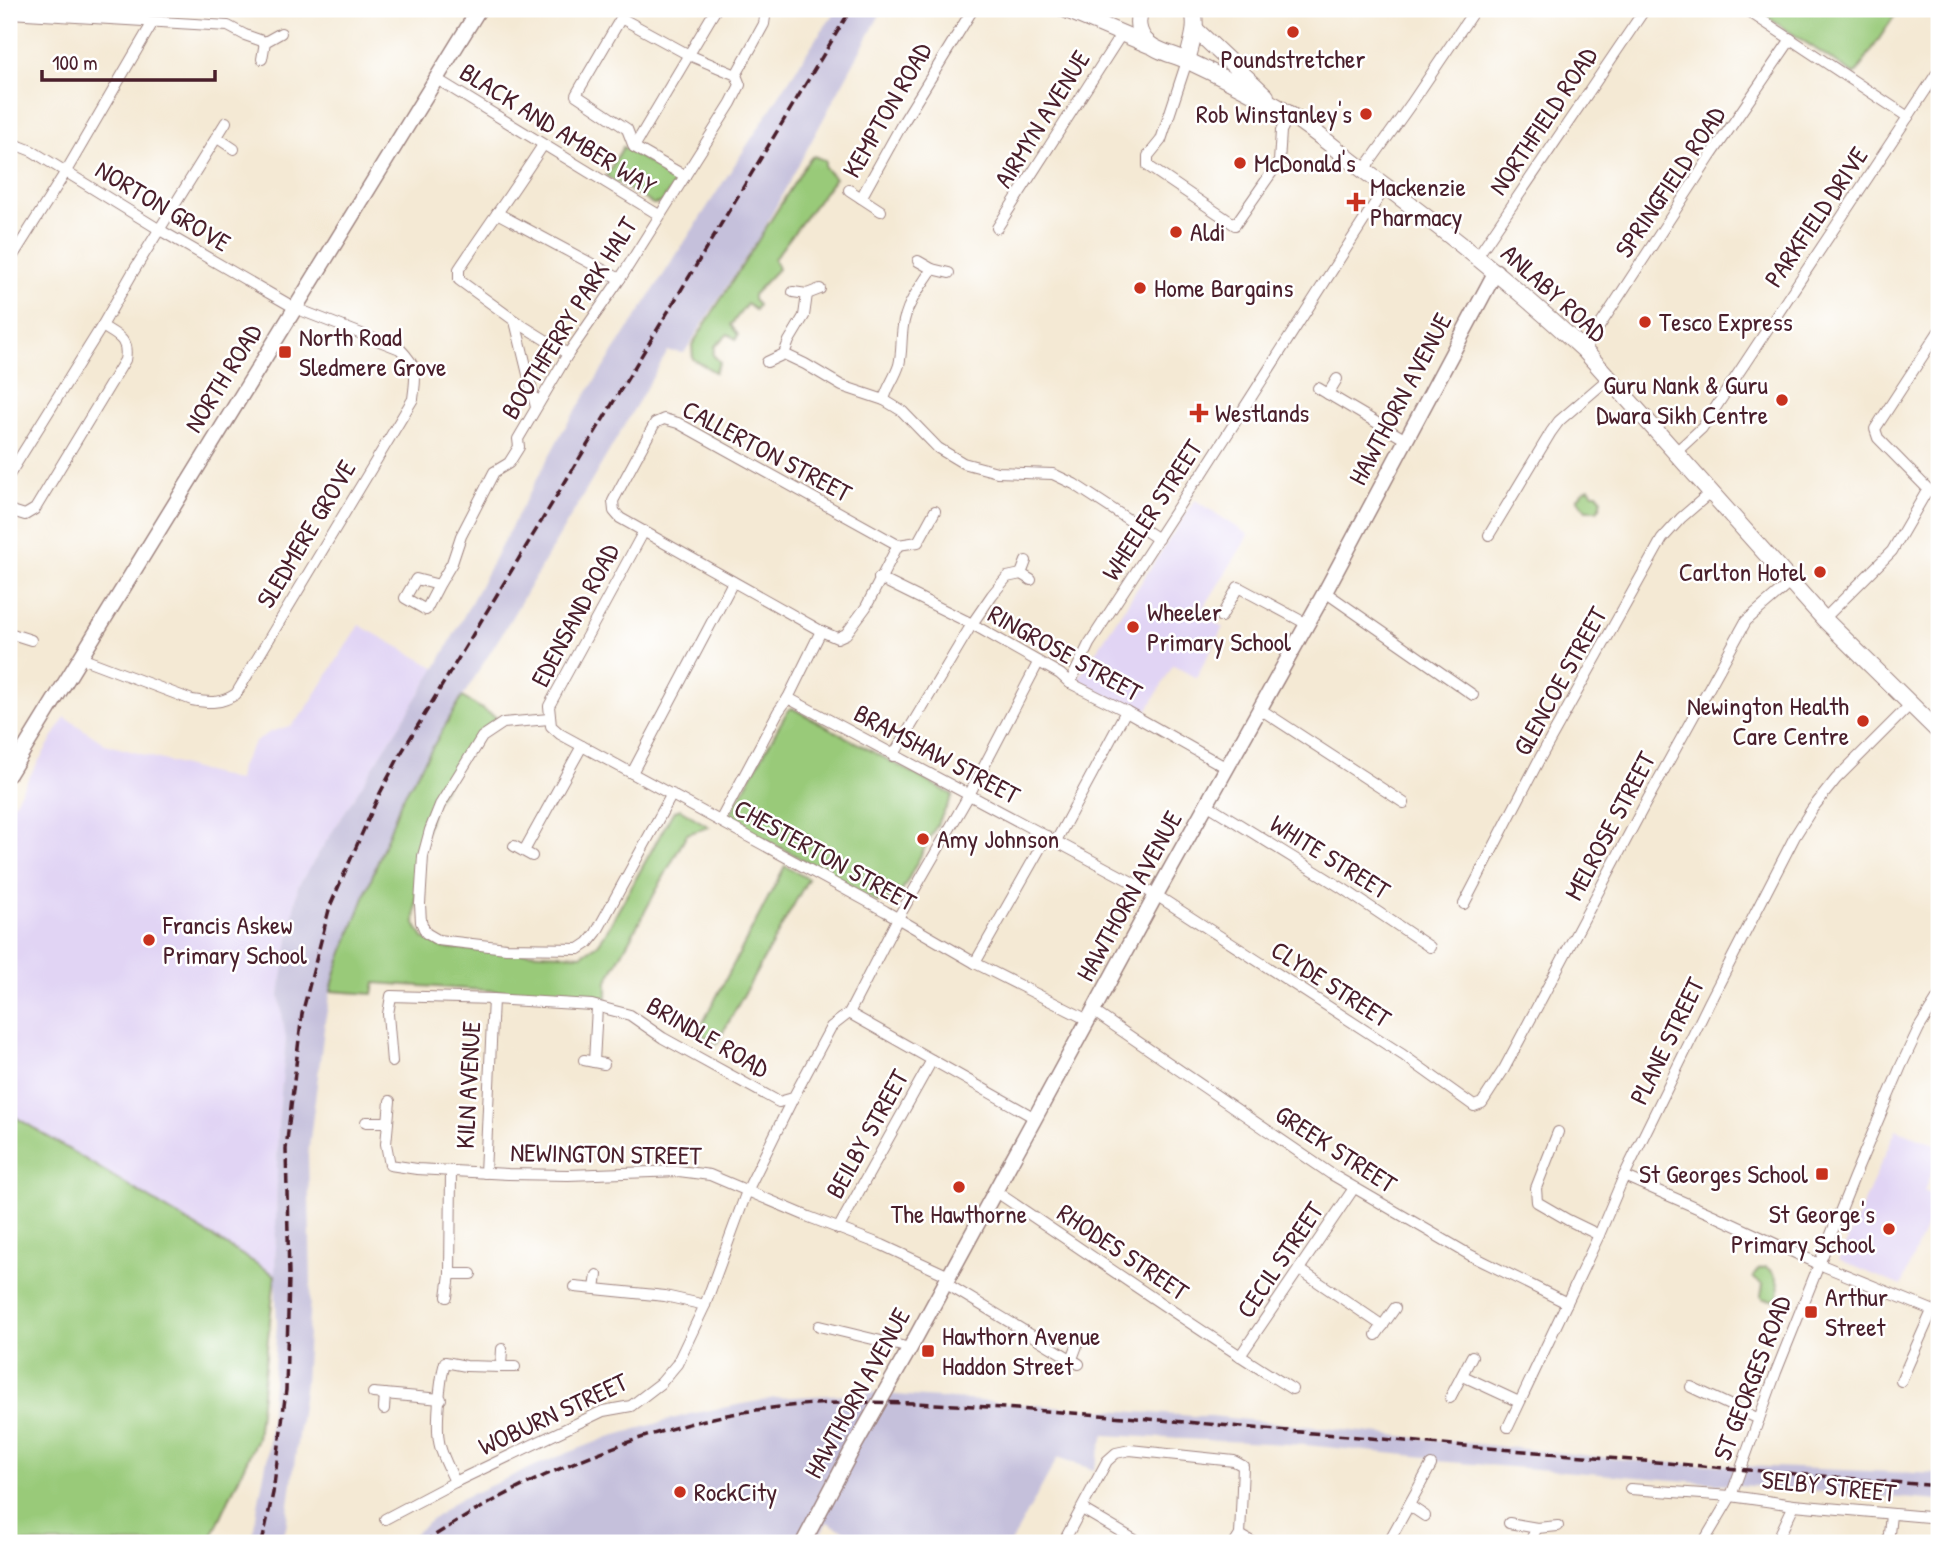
<svg xmlns="http://www.w3.org/2000/svg" width="1948" height="1552" font-family="'Patrick Hand',sans-serif">
<style>
.built{fill:#e1d4f4}
.industrial{fill:#c5c0db}
.green{fill:#99ca79;stroke:#727452;stroke-width:2}
.lines{fill:none;stroke-linecap:round;stroke-linejoin:round}
.street-casing{stroke:#9f8480;stroke-width:12}
.secondary-casing{stroke:#9f8480;stroke-width:17}
.primary-casing{stroke:#9f8480;stroke-width:18}
.street{stroke:#fff;stroke-width:10}
.secondary{stroke:#fff;stroke-width:14}
.primary{stroke:#fff;stroke-width:16}
.rail{stroke:#4a1f2b;stroke-width:3.5;stroke-dasharray:10 5;stroke-linecap:butt}
.poi-dot{fill:#c8321e;stroke:#fff;stroke-width:2.5}
.labels{text-anchor:middle;stroke-width:5;stroke-linejoin:round;paint-order:stroke}
.poi-label{font-size:26px;fill:#4a1f2b;stroke:#fff;text-anchor:start}
.street-label{font-size:26px;fill:#4a1f2b;stroke:#fff}
</style>
<rect width="100%" height="100%" fill="#fff"/>
<filter id="ink" filterUnits="userSpaceOnUse"><feTurbulence type="fractalNoise" baseFrequency=".0143" numOctaves="2"/><feDisplacementMap in="SourceGraphic" scale="14" xChannelSelector="R" yChannelSelector="G"/><feConvolveMatrix kernelMatrix="1 2 1 2 8 2 1 2 1" color-interpolation-filters="sRGB"/></filter>
<filter id="wash" filterUnits="userSpaceOnUse"><feTurbulence type="fractalNoise" baseFrequency=".00686" numOctaves="4" result="noise"/><feDisplacementMap in="SourceGraphic" scale="28" xChannelSelector="R" yChannelSelector="G"/><feGaussianBlur stdDeviation="1.57" result="paint"/><feColorMatrix in="noise" values="0 0 0 0 0 0 0 0 0 0 0 0 0 0 0 0 0 1.4 0 .05"/><feComposite in="paint" operator="in"/></filter>
<g filter="url(#wash)">
<rect width="100%" height="100%" fill="#f4e9d4"/>
<g class="built">
<path d="M1195,500L1249,535L1200,614L1223,627L1196,678L1173,665L1143,718L1078,679Z"/>
<path d="M359,625L436,668L298,886L279,995L286,1039L278,1126L275,1275L9,1113V811L65,717L105,744L238,781L240,767L254,743L270,732L291,726L305,711Z"/>
<path d="M1896,1129L1939,1146V1154L1924,1191L1938,1198L1901,1286L1839,1260Z"/>
</g>
<g class="industrial">
<path d="M838,9H883L761,234L684,353L668,351L503,632L468,688L401,801L334,976L325,1021L308,1155L311,1282L305,1382L286,1528L281,1543H251L268,1453L277,1324L275,1275L278,1125L286,1039L279,995L298,886L436,668L562,432L817,37Z"/>
<path d="M867,1393L1193,1416H1211L1648,1462L1939,1474V1501L1436,1461V1458L1306,1445L1104,1435L1094,1470L1058,1457L1011,1543H866L827,1522L815,1543H402L456,1501L537,1465L609,1437L690,1414L775,1398Z"/>
</g>
<g class="green">
<path d="M1755,9H1899L1855,75Z"/>
<path d="M623,147L672,177L675,183L661,203L653,204L606,176Z"/>
<path d="M814,156L825,161V168L835,178L774,259L778,269L753,295V300L758,305L755,310L747,304L731,325L738,335L736,339L728,334L715,346L713,355L720,362L715,372L693,359L692,345L810,158Z"/>
<path d="M1589,488L1593,493H1597L1602,499L1600,507L1597,510H1586L1577,498L1580,496L1582,492Z"/>
<path d="M462,697L497,718L478,734L435,803L418,856L415,924L423,938L443,948L581,955L598,944L605,934L673,812L680,809L709,827L687,834L607,981V998L375,983L373,994L331,991L336,971L401,801Z"/>
<path d="M792,708L953,795L898,898L877,902L791,853L732,824L729,816L788,710Z"/>
<path d="M785,866L808,879L717,1043L698,1032Z"/>
<path d="M9,1113L275,1275L257,1438L209,1543H9Z"/>
<path d="M1766,1267C1775,1273 1781,1285 1778,1297L1774,1300L1764,1299L1761,1296L1763,1285L1753,1278L1758,1269Z"/>
</g>
</g>
<g filter="url(#ink)">
<g class="lines">
<defs>
<g id="street">
<path d="M1745,9L1908,117"/>
<path d="M9,13L228,26L245,35L265,42"/>
<path d="M262,59L265,42L281,33"/>
<path d="M1187,61L1161,140L1148,156V166L1235,225L1279,162L1281,131L1289,115"/>
<path d="M435,78L659,215"/>
<path d="M216,137L234,149"/>
<path d="M9,142L32,151L165,233L295,308L400,349C419,369 416,373 413,399L236,694C221,704 209,703 192,700L81,658"/>
<path d="M543,145C516,187 487,227 459,269V280L515,321L568,354"/>
<path d="M634,147L627,129L576,95L621,18L689,55L736,75"/>
<path d="M1364,170L1411,104L1475,9"/>
<path d="M685,176L634,147L716,9"/>
<path d="M849,190L881,211"/>
<path d="M861,198L901,126L973,9"/>
<path d="M497,213L620,279"/>
<path d="M997,228L1122,33"/>
<path d="M1477,257L1645,9"/>
<path d="M918,261L932,269L949,273"/>
<path d="M9,262L65,173L153,22"/>
<path d="M793,292L807,294L820,289"/>
<path d="M515,321L536,407"/>
<path d="M1939,331L1875,429L1878,438L1928,489L1939,496"/>
<path d="M1584,350L1710,157L1791,39"/>
<path d="M784,354L789,341L804,316L807,294"/>
<path d="M767,362L784,354L805,364L842,386L884,400L902,411L938,448L963,463L997,472L1053,474L1074,484L1158,539"/>
<path d="M1318,388L1406,440"/>
<path d="M1328,394L1337,379"/>
<path d="M884,400C887,387 895,378 899,365C903,349 900,332 905,317C910,299 922,285 932,269"/>
<path d="M1676,452L1702,428L1939,70"/>
<path d="M9,475L102,326L133,272L226,122"/>
<path d="M9,510L25,515L35,509L125,360C129,339 118,336 102,326"/>
<path d="M644,531L549,706L551,726L560,734L885,911L975,963L1088,1020"/>
<path d="M1489,535L1551,432L1559,421L1609,378"/>
<path d="M1021,574L1026,561"/>
<path d="M879,578L972,624L1060,674L1070,683L1126,711L1227,768"/>
<path d="M439,585L426,610L405,598L416,579L439,585L452,563L461,536L494,472L509,463L519,447L518,439L568,354L620,279L731,103L740,85L736,75L764,24L766,10L762,9"/>
<path d="M1325,592L1473,695"/>
<path d="M1221,617L1238,587L1307,624"/>
<path d="M1824,619L1892,551L1928,489"/>
<path d="M821,631L620,518L614,511L613,501L655,423L664,419L678,423L898,545L918,542L935,511"/>
<path d="M9,633L31,640"/>
<path d="M1070,683L1089,644L1193,484L1202,474L1386,186"/>
<path d="M788,698L821,631L837,638L846,634L866,607L898,545"/>
<path d="M1260,709L1404,803"/>
<path d="M549,719L503,723L482,737L440,805L430,830L423,856L420,904L421,922L426,933L438,940L506,948L579,949L588,943L596,933L672,794"/>
<path d="M893,756L972,624L992,595L1007,577L1021,574L1031,580"/>
<path d="M632,773L733,582"/>
<path d="M1208,805L1342,888L1430,947"/>
<path d="M720,821L778,712L788,698L1156,895L1403,1055L1474,1106L1482,1103L1504,1069L1644,806L1746,621L1791,582"/>
<path d="M1056,841L1126,711"/>
<path d="M514,846L532,856"/>
<path d="M524,851L582,746"/>
<path d="M1464,904L1540,758L1662,539L1681,518L1711,492"/>
<path d="M975,963L1047,836"/>
<path d="M1093,1011L1331,1174L1470,1255L1567,1303"/>
<path d="M849,1013L1035,1118"/>
<path d="M584,1060L604,1064"/>
<path d="M392,1062L388,1014L391,996L493,999L592,1005L630,1015L663,1038L779,1102L793,1098L831,1027L849,1013L898,918L969,795L1038,663"/>
<path d="M594,1062L597,1007"/>
<path d="M390,1101L386,1144L390,1165L417,1169L508,1174L568,1175L679,1171L710,1175L809,1217L882,1245L949,1276"/>
<path d="M366,1122H388"/>
<path d="M1558,1132L1536,1188L1537,1202L1568,1220L1599,1235"/>
<path d="M485,1173L493,999"/>
<path d="M1624,1176L1713,1215L1819,1264L1939,1313"/>
<path d="M995,1191C1094,1257 1191,1326 1292,1389"/>
<path d="M838,1229L932,1060"/>
<path d="M1299,1269L1383,1326"/>
<path d="M450,1274H471"/>
<path d="M945,1283L1079,1364"/>
<path d="M575,1287L665,1296L705,1305"/>
<path d="M595,1288L597,1275"/>
<path d="M447,1297L450,1274L451,1171"/>
<path d="M819,1326L910,1348"/>
<path d="M1376,1335L1395,1308"/>
<path d="M1240,1356L1354,1188"/>
<path d="M1072,1359L1078,1343"/>
<path d="M501,1367H515"/>
<path d="M1463,1376L1519,1402"/>
<path d="M1901,1381L1932,1311"/>
<path d="M1691,1387L1759,1419"/>
<path d="M373,1393L441,1399"/>
<path d="M1450,1398L1472,1356"/>
<path d="M384,1409L385,1394"/>
<path d="M1508,1427L1599,1235L1624,1176L1709,1003L1795,836L1812,809L1836,779L1911,704"/>
<path d="M455,1482C450,1470 443,1458 440,1446C435,1428 440,1380 445,1362L466,1366L501,1367L502,1349"/>
<path d="M1630,1489L1731,1496L1794,1505L1939,1518"/>
<path d="M1410,1506L1425,1516"/>
<path d="M1082,1509L1140,1543"/>
<path d="M385,1519L455,1482L603,1411L631,1406L661,1383L677,1364L705,1305L747,1191L793,1098"/>
<path d="M1509,1523L1537,1528L1558,1526"/>
<path d="M1240,1535L1254,1543"/>
<path d="M1063,1543L1107,1461L1116,1453L1130,1450L1234,1461L1243,1466L1240,1535L1235,1543"/>
<path d="M1388,1543L1431,1465"/>
<path d="M1529,1543L1537,1528"/>
<path d="M1703,1543L1731,1496L1776,1372L1854,1177L1901,1066L1919,1028L1939,996"/>
<path d="M1776,1543L1794,1505"/>
<path d="M1888,1543L1891,1515"/>
</g>
<g id="secondary">
<path d="M9,774L479,9"/>
<path d="M803,1543L851,1452L910,1348L1156,895L1325,592L1496,271"/>
</g>
<g id="primary">
<path d="M1064,9L1149,45"/>
<path d="M1141,9C1137,19 1137,30 1144,39C1154,51 1172,54 1186,60C1216,74 1247,90 1276,106C1306,123 1334,148 1362,169C1440,226 1513,284 1584,350L1824,619L1939,732"/>
<path d="M1195,29L1266,96"/>
<path d="M1187,61C1191,44 1199,26 1192,9"/>
</g>
</defs>
<use href="#street" class="street-casing"/>
<use href="#secondary" class="secondary-casing"/>
<use href="#primary" class="primary-casing"/>
<use href="#street" class="street"/>
<use href="#secondary" class="secondary"/>
<use href="#primary" class="primary"/>
<g class="rail">
<path d="M262,1543L273,1493L286,1390L289,1276L286,1149L302,1014L330,906L379,795L400,755L851,9"/>
<path d="M423,1543C514,1483 616,1439 722,1416C819,1396 919,1402 1017,1409C1123,1416 1229,1426 1335,1435C1536,1452 1738,1469 1939,1486"/>
</g>
</g>
</g>
<g class="poi-dot">
<circle cx="1293" cy="32" r="7"/>
<circle cx="1366" cy="114" r="7"/>
<circle cx="1240" cy="163" r="7"/>
<path d="M1352.5 191.5h7v7h7v7h-7v7h-7v-7h-7v-7h7z"/>
<circle cx="1176" cy="232" r="7"/>
<circle cx="1140" cy="288" r="7"/>
<circle cx="1645" cy="322" r="7"/>
<rect x="278" y="345" width="14" height="14" rx="3.5"/>
<circle cx="1782" cy="400" r="7"/>
<path d="M1195.5 402.5h7v7h7v7h-7v7h-7v-7h-7v-7h7z"/>
<circle cx="1820" cy="572" r="7"/>
<circle cx="1133" cy="627" r="7"/>
<circle cx="1863" cy="721" r="7"/>
<circle cx="923" cy="839" r="7"/>
<circle cx="149" cy="940" r="7"/>
<rect x="1815" y="1167" width="14" height="14" rx="3.5"/>
<circle cx="959" cy="1187" r="7"/>
<circle cx="1889" cy="1229" r="7"/>
<rect x="1804" y="1305" width="14" height="14" rx="3.5"/>
<rect x="921" y="1344" width="14" height="14" rx="3.5"/>
<circle cx="680" cy="1492" r="7"/>
</g>
<g class="labels">
<g class="poi-label">
<text x="1293" y="68" text-anchor="middle">Poundstretcher</text>
<text x="1352" y="123" text-anchor="end">Rob Winstanley's</text>
<text x="1254" y="172">McDonald's</text>
<text x="1370" y="196">Mackenzie<tspan x="1370" dy="30">Pharmacy</tspan></text>
<text x="1190" y="241">Aldi</text>
<text x="1154" y="297">Home Bargains</text>
<text x="1659" y="331">Tesco Express</text>
<text x="299" y="346">North Road<tspan x="299" dy="30">Sledmere Grove</tspan></text>
<text x="1768" y="394" text-anchor="end">Guru Nank &amp; Guru<tspan x="1768" dy="30">Dwara Sikh Centre</tspan></text>
<text x="1215" y="422">Westlands</text>
<text x="1806" y="581" text-anchor="end">Carlton Hotel</text>
<text x="1147" y="621">Wheeler<tspan x="1147" dy="30">Primary School</tspan></text>
<text x="1849" y="715" text-anchor="end">Newington Health<tspan x="1849" dy="30">Care Centre</tspan></text>
<text x="937" y="848">Amy Johnson</text>
<text x="163" y="934">Francis Askew<tspan x="163" dy="30">Primary School</tspan></text>
<text x="1808" y="1183" text-anchor="end">St Georges School</text>
<text x="959" y="1223" text-anchor="middle">The Hawthorne</text>
<text x="1875" y="1223" text-anchor="end">St George's<tspan x="1875" dy="30">Primary School</tspan></text>
<text x="1825" y="1306">Arthur<tspan x="1825" dy="30">Street</tspan></text>
<text x="942" y="1345">Hawthorn Avenue<tspan x="942" dy="30">Haddon Street</tspan></text>
<text x="694" y="1501">RockCity</text>
</g>
<g class="street-label">
<text transform="translate(887 110) rotate(-60)" y="9">KEMPTON ROAD</text>
<text transform="translate(1042 119) rotate(-58)" y="9">AIRMYN AVENUE</text>
<text transform="translate(1543 121) rotate(-56)" y="9">NORTHFIELD ROAD</text>
<text transform="translate(558 129) rotate(32)" y="9">BLACK AND AMBER WAY</text>
<text transform="translate(1670 182) rotate(-56)" y="9">SPRINGFIELD ROAD</text>
<text transform="translate(163 206) rotate(31)" y="9">NORTON GROVE</text>
<text transform="translate(1816 217) rotate(-56)" y="9">PARKFIELD DRIVE</text>
<text transform="translate(1554 293) rotate(42)" y="9">ANLABY ROAD</text>
<text transform="translate(569 318) rotate(-58)" y="9">BOOTHFERRY PARK HALT</text>
<text transform="translate(223 378) rotate(-58)" y="9">NORTH ROAD</text>
<text transform="translate(1400 399) rotate(-62)" y="9">HAWTHORN AVENUE</text>
<text transform="translate(767 451) rotate(28)" y="9">CALLERTON STREET</text>
<text transform="translate(1152 510) rotate(-57)" y="9">WHEELER STREET</text>
<text transform="translate(306 534) rotate(-59)" y="9">SLEDMERE GROVE</text>
<text transform="translate(575 615) rotate(-62)" y="9">EDENSAND ROAD</text>
<text transform="translate(1065 653) rotate(29)" y="9">RINGROSE STREET</text>
<text transform="translate(1560 681) rotate(-61)" y="9">GLENCOE STREET</text>
<text transform="translate(937 754) rotate(28)" y="9">BRAMSHAW STREET</text>
<text transform="translate(1610 826) rotate(-62)" y="9">MELROSE STREET</text>
<text transform="translate(825 855) rotate(29)" y="9">CHESTERTON STREET</text>
<text transform="translate(1330 857) rotate(32)" y="9">WHITE STREET</text>
<text transform="translate(1129 896) rotate(-61)" y="9">HAWTHORN AVENUE</text>
<text transform="translate(1331 984) rotate(33)" y="9">CLYDE STREET</text>
<text transform="translate(708 1037) rotate(30)" y="9">BRINDLE ROAD</text>
<text transform="translate(1667 1041) rotate(-64)" y="9">PLANE STREET</text>
<text transform="translate(468 1085) rotate(-87)" y="9">KILN AVENUE</text>
<text transform="translate(867 1134) rotate(-61)" y="9">BEILBY STREET</text>
<text transform="translate(1336 1149) rotate(33)" y="9">GREEK STREET</text>
<text transform="translate(606 1154) rotate(1)" y="9">NEWINGTON STREET</text>
<text transform="translate(1123 1252) rotate(34)" y="9">RHODES STREET</text>
<text transform="translate(1280 1260) rotate(-56)" y="9">CECIL STREET</text>
<text transform="translate(1752 1378) rotate(-69)" y="9">ST GEORGES ROAD</text>
<text transform="translate(857 1393) rotate(-61)" y="9">HAWTHORN AVENUE</text>
<text transform="translate(553 1414) rotate(-25)" y="9">WOBURN STREET</text>
<text transform="translate(1829 1486) rotate(6)" y="9">SELBY STREET</text>
</g>
</g>
<rect width="1948" height="1552" fill="none" stroke="#fff" stroke-width="35"/>
<path d="M42 70v10h173v-10" fill="none" stroke="#4a1f2b" stroke-width="3.5"/>
<text x="52" y="70" font-size="21" fill="#4a1f2b" stroke="#ffffff" stroke-width="5" paint-order="stroke">100 m</text>
</svg>
